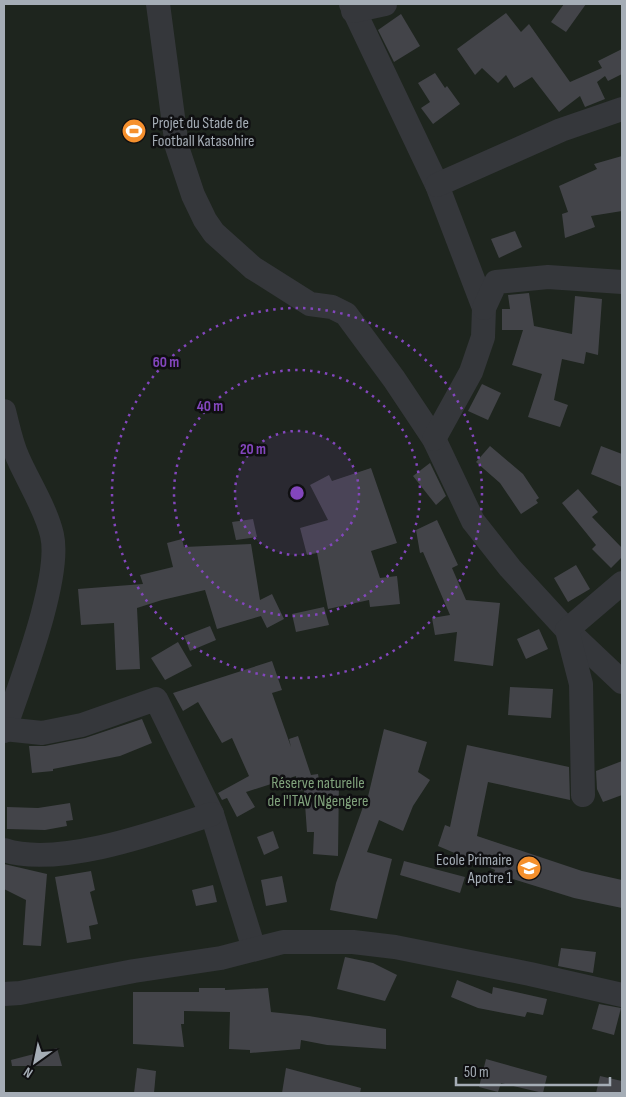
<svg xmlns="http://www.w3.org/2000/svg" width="626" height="1097" font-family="'Sofia Sans Condensed',sans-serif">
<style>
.green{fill:#1e251e}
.building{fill:#434449}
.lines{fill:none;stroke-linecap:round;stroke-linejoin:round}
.street{stroke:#35373b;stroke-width:24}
.ring{fill:none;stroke:#8346bd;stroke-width:2.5;stroke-dasharray:2.5 5}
.labels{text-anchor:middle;stroke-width:5;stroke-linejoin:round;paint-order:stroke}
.poi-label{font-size:16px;fill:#a5adb6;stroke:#0f0f11;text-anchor:start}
.park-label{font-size:16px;fill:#80a27c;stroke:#0f0f11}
.centre{fill:#8346bd;stroke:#0f0f11;stroke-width:2.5}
.ring-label{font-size:15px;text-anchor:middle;font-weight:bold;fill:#8346bd;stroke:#0f0f11;stroke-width:5;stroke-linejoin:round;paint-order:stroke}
</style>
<rect width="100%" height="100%" fill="#141416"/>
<rect class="green" x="4" y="4" width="618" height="1089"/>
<g class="building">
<path d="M564,4H586L566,32L551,22Z"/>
<path d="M506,13L521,32L529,24L570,82L602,68L598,61L622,49V74L608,81L605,76L597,82L605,99L585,107L580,96L559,112L532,77L514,88L506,75L498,83L482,68L475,75L457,49Z"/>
<path d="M401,14L420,46L394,62L378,30Z"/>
<path d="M435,73L445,88L447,86L460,104L433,124L421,108L430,102L418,83Z"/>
<path d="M622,156V211L591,216L595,227L565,238L562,214L568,212L559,186L597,169L594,164Z"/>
<path d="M515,231L522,247L499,258L491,239Z"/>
<path d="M529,293L534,326L572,334L575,296L602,299L598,355L586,352L584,364L562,359L554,400L568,405L560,427L528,417L542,374L512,365L523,330H502V309H510L508,295Z"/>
<path d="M482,384L501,393L488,420L468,411Z"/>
<path d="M490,446L523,474L539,498L536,500L538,503L521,514L500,483L476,462Z"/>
<path d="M601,446L622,454V487L591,474Z"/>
<path d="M430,463L446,496L436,505L413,476Z"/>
<path d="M371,468L397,543L371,551L380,578L397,576L400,604L370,607L369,600L328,609L317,553L307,555L300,528L328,520L310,485L329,475L332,481Z"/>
<path d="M578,489L598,512L592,517L622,548V557L611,568L592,549L596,545L562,503Z"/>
<path d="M253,519L257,537L236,540L232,522Z"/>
<path d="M437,520L458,565L452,568L466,600L500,603L493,666L454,661L457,632L435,635L432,618L450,615L423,552L420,553L416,530Z"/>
<path d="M182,539L184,547L251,544L260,600L272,594L284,619L267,628L261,616L217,629L205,590L162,600L137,608L140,669L116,670L114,623L81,625L78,589L143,584L140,575L173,567L167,543Z"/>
<path d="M576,565L590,589L568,602L554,578Z"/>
<path d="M324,607L329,625L296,632L292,614Z"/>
<path d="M210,626L216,640L190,651L184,636Z"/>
<path d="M539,629L548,649L526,659L517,639Z"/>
<path d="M178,642L192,666L165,680L151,658Z"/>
<path d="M272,661L282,690L272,693L291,747L289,739L298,736L311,775L318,774L319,780H339L338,856L313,854L314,832H307L304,790L298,791L296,776L246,792L255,807L237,817L227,798L222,800L218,793L249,776L232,738L222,743L198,702L183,711L173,693Z"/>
<path d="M510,687L553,689L551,718L508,715Z"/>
<path d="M142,719L152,743L120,756L53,769V771L32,773L29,746H45L85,738Z"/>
<path d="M384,729L427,742L418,772L430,780L413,806L403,831L379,820L367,852L392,859L377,919L330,910L336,883L364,804L366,805Z"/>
<path d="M467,745L569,767L570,800L488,782L477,836L582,871L622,880V908L574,898L494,873L495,870L438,846L445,825L450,827Z"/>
<path d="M622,761V795L603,802L597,789L596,771Z"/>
<path d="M70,803L73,820L66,821L67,826L45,830L7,829V807L38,808Z"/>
<path d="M273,831L279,848L264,855L257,837Z"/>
<path d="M404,861L465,877L460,893L400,875Z"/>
<path d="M4,864L47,874L41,946L23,945L26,900L4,889Z"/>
<path d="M91,871L95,890L90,892L98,924L89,926L91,939L67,943L55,877Z"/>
<path d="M282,876L287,902L266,906L261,880Z"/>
<path d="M213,885L217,902L196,906L192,890Z"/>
<path d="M561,948L596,952L593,973L558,966Z"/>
<path d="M345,957L373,963L397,975L385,1001L337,989Z"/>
<path d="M457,980L492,994L493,987L547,999L543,1015L527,1012L525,1017L478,1008L451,997Z"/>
<path d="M199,988H225V990L268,988L271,1012L309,1016L386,1029V1049L327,1045L301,1040L300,1049L250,1053V1050L229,1049L230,1012L184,1011V1024H181L184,1047L133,1044V992H199Z"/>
<path d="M599,1004L621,1008L614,1035L592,1029Z"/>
<path d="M57,1048L62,1066H12L11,1060Z"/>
<path d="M486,1059L547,1076L543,1093L501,1083L498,1092L479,1087Z"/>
<path d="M137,1068L156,1071L154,1093H134Z"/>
<path d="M286,1068L361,1088L360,1093H282Z"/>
<path d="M600,1076L622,1081V1093H596Z"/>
</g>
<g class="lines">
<g class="street">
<path d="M158,4L177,147L193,195L205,220L214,233L253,268L310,304L332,307L346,314L394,379L434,439L473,521L510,568L567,630L622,682"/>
<path d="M351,4L437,185L484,308L483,337L471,372L434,439"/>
<path d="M353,11L385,4"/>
<path d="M437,185L561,130L622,109"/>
<path d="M484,308L496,282L548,277L622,282"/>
<path d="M4,411C8,426 11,443 18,458C29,483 46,509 52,535C62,578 19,687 4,731"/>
<path d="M4,729L42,733L82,725L156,699L212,814L254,949"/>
<path d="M583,795L581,684L567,630L622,583"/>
<path d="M4,850C59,868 158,832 212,814"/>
<path d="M4,994L20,993L134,971L221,958L283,942H353L395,947L530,974L622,995"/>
</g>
</g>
<circle cx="297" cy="493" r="62" fill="#8346bd" fill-opacity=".12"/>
<g class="ring">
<circle cx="297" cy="493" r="62"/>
<circle cx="297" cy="493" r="123"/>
<circle cx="297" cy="493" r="185"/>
</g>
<defs>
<symbol id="stadium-disc" viewBox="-11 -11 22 22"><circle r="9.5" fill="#f5902d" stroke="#0f0f11"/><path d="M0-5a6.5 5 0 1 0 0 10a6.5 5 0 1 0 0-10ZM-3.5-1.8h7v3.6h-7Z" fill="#fff"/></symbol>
<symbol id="school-disc" viewBox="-11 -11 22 22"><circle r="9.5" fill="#f5902d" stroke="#0f0f11"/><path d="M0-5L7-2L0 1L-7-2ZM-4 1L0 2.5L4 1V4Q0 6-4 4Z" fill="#fff"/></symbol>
</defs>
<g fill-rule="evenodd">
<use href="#stadium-disc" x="120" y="117" width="28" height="28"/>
<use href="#school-disc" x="515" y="854" width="28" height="28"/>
</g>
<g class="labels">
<g class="poi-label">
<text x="152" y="128">Projet du Stade de<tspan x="152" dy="18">Football Katasohire</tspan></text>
<text x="512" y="865" text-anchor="end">Ecole Primaire<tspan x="512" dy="18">Apotre 1</tspan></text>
</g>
<g class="park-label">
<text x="318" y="788">Réserve naturelle<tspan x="318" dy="18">de l'ITAV (Ngengere</tspan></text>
</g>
</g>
<circle cx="297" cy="493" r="8" class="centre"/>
<g class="ring-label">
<text x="166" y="367">60 m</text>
<text x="210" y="411">40 m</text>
<text x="253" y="454">20 m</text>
</g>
<rect width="626" height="1097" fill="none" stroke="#a5adb6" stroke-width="10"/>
<g transform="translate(35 1062) rotate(213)" stroke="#0f0f11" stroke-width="4" paint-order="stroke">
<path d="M0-4L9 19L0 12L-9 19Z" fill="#a5adb6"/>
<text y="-8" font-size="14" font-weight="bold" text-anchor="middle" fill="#a5adb6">N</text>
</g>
<path d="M456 1077v8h154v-8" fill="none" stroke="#a5adb6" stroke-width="2.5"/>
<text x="464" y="1077" font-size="15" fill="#a5adb6" stroke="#0f0f11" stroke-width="4" paint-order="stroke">50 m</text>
</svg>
